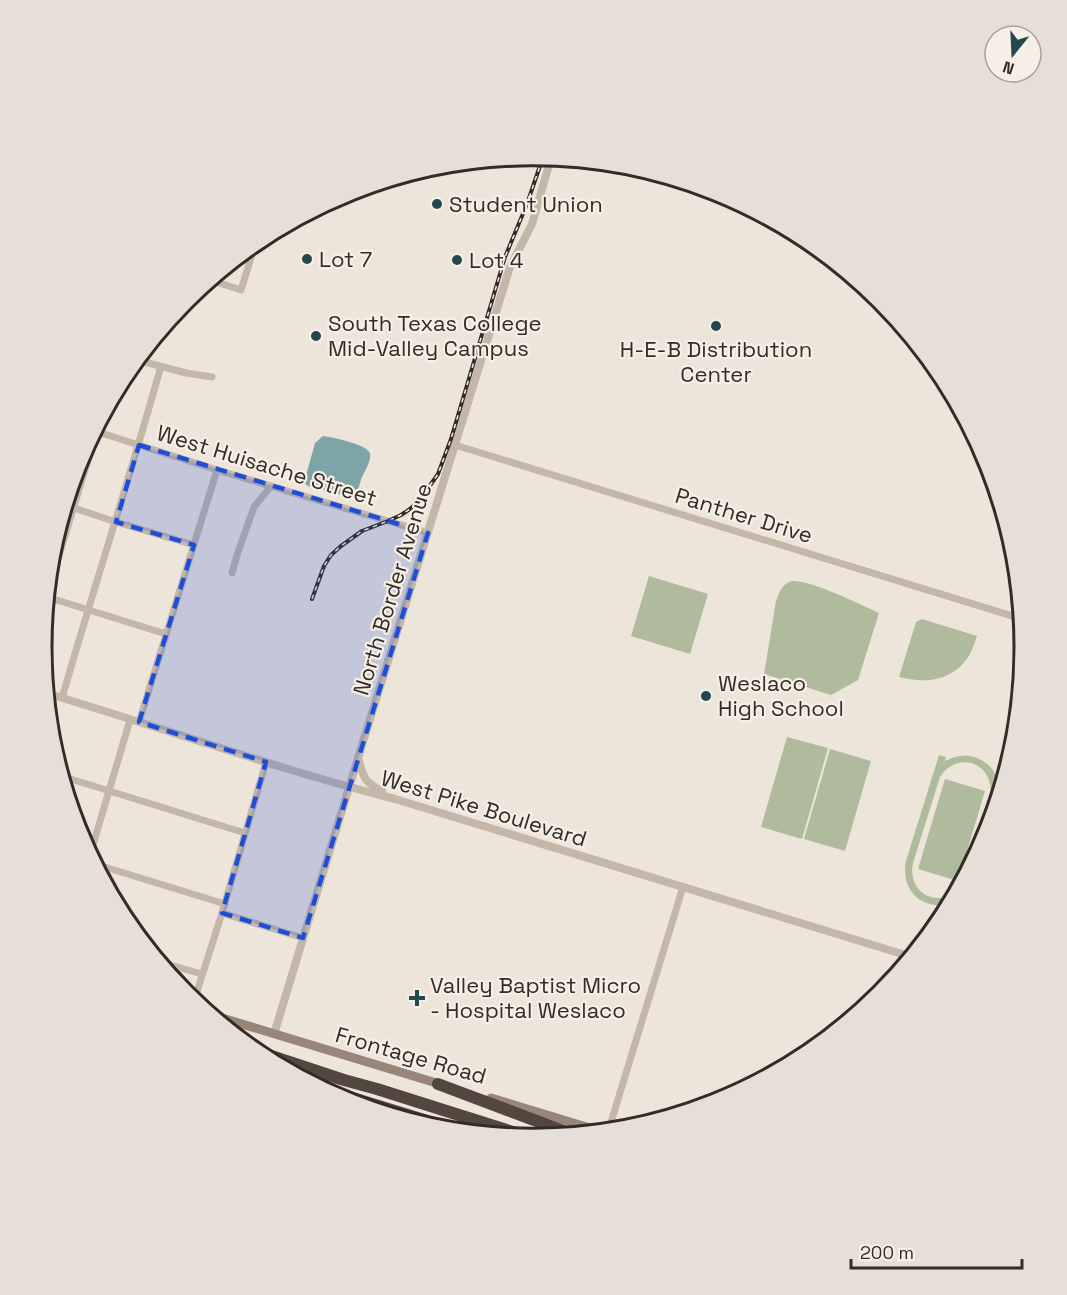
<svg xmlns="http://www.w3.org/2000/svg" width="1067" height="1295" font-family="'Space Grotesk',sans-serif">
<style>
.green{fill:#afbb9c}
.water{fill:#7da4a7}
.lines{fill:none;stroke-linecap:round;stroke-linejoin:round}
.minor{stroke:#c4b6a8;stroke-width:7}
.tertiary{stroke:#c4b6a8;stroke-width:8}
.secondary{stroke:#98867a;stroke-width:9}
.motorway{stroke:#52463f;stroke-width:12}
.rail-casing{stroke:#322b27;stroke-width:4}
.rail{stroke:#f6efe6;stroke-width:1.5;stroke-dasharray:4.5;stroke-linecap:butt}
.marked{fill:#1d4ed8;fill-opacity:0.2;stroke:#1d4ed8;stroke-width:4.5;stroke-dasharray:12 8;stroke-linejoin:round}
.poi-dot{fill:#224a4e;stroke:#f6efe6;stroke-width:2}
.labels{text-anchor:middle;stroke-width:4.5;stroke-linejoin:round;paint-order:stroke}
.poi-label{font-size:22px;fill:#322b27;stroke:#f6efe6;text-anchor:start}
.street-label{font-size:22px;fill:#322b27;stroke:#f6efe6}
.rim{fill:none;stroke:#322b27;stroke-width:3}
</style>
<rect width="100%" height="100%" fill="#eee5da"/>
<g class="green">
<path d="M649,576L708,594L690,654L631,636Z"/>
<path d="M792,581C812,580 859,604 879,613L858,680L831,695L764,674L776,601C780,591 781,585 792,581Z"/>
<path d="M922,619L977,636C975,642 973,648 970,654C954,681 927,684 899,677L916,622Z"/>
<path d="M787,737L828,748L802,839L761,827Z"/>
<path d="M830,749L871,761L845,851L804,839Z"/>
<path d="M939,755L946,757L945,761C957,755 969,753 981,760C1005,773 998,796 991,818C989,826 987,836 983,844C978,856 971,867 965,877L990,797C996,764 958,749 940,777L913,863C907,892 936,909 958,890L951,903C923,912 900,890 906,861Z"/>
<path d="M945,779L985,791L958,881L918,869Z"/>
</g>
<path class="water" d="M323,436C331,437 370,445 370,454C371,461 365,471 362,477C359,485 358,493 352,498L308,486L304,483L315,443Z"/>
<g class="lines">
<g class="minor">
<path d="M210,280L241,290L256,242"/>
<path d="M137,360L186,373L212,377"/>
<path d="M95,431L217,470L428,533"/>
<path d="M455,445L1022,619"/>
<path d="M65,505L116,522L194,545"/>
<path d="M232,573L238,552L254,507L271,486"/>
<path d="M47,597L166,634"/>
<path d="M62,698C94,587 130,477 161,366"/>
<path d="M139,722L217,470"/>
<path d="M61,776L245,833"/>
<path d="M90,855L130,720"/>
<path d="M95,864L225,904"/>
<path d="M222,913L303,938"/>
<path d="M159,962L202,974"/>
<path d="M194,1001L222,913L266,762"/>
<path d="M608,1132L683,887"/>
</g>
<g class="tertiary">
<path d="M48,590L99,422"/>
<path d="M46,693C163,728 277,769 395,799L912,957"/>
<path d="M358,758C364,778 363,781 382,791"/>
<path d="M274,1034L358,758L510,267L532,224L551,158"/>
</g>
<g class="secondary">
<path d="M209,1014L443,1085"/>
<path d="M491,1098L603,1132"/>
</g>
<g class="motorway">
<path d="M253,1050L344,1080L377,1089L535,1139"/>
<path d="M438,1084L574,1135"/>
<path d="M320,1088L463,1132"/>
</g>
<defs>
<path id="rail" d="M312,599L324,566L331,555L341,546L362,531L388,521L401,515L410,509L420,500L438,474L451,439L505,257L527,204L543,157"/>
</defs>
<use href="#rail" class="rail-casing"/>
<use href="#rail" class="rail"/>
</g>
<path class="marked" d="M139,445L428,533L303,938L222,913L266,762L139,722L194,545L116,522Z"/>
<g class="poi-dot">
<circle cx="437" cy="204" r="6"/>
<circle cx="307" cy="259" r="6"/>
<circle cx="457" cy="260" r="6"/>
<circle cx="716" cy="326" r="6"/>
<circle cx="316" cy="336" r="6"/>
<circle cx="706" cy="696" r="6"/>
<path d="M414 989h6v6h6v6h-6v6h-6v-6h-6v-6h6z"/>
</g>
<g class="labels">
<g class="poi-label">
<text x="449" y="212">Student Union</text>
<text x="319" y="267">Lot 7</text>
<text x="469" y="268">Lot 4</text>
<text x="328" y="331">South Texas College<tspan x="328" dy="25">Mid-Valley Campus</tspan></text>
<text x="716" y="357" text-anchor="middle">H-E-B Distribution<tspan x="716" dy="25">Center</tspan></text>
<text x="718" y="691">Weslaco<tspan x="718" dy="25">High School</tspan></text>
<text x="430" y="993">Valley Baptist Micro<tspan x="430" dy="25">- Hospital Weslaco</tspan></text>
</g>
<g class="street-label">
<text transform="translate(267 465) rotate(17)" y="8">West Huisache Street</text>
<text transform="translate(744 515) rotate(17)" y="8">Panther Drive</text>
<text transform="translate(392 589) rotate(-73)" y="8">North Border Avenue</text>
<text transform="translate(484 808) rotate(17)" y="8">West Pike Boulevard</text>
<text transform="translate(411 1055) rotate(16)" y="8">Frontage Road</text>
</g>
</g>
<path d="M0 0H1067V1295H0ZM52 647a481 481 0 1 1 962 0a481 481 0 1 1-962 0Z" fill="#e6dfd7" fill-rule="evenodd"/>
<path class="rim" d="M52 647a481 481 0 1 1 962 0a481 481 0 1 1-962 0Z"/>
<g transform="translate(1013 54) rotate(198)"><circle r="28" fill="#f6efe6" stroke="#a8a19a" stroke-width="1.5"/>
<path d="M0-4.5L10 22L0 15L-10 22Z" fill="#224a4e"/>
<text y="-9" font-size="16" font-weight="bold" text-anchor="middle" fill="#322b27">N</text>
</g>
<path d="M851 1259v9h171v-9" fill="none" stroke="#322b27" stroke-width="3"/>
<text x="860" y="1259" font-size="18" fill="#322b27" stroke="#f6efe6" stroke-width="4.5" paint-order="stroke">200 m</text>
</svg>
